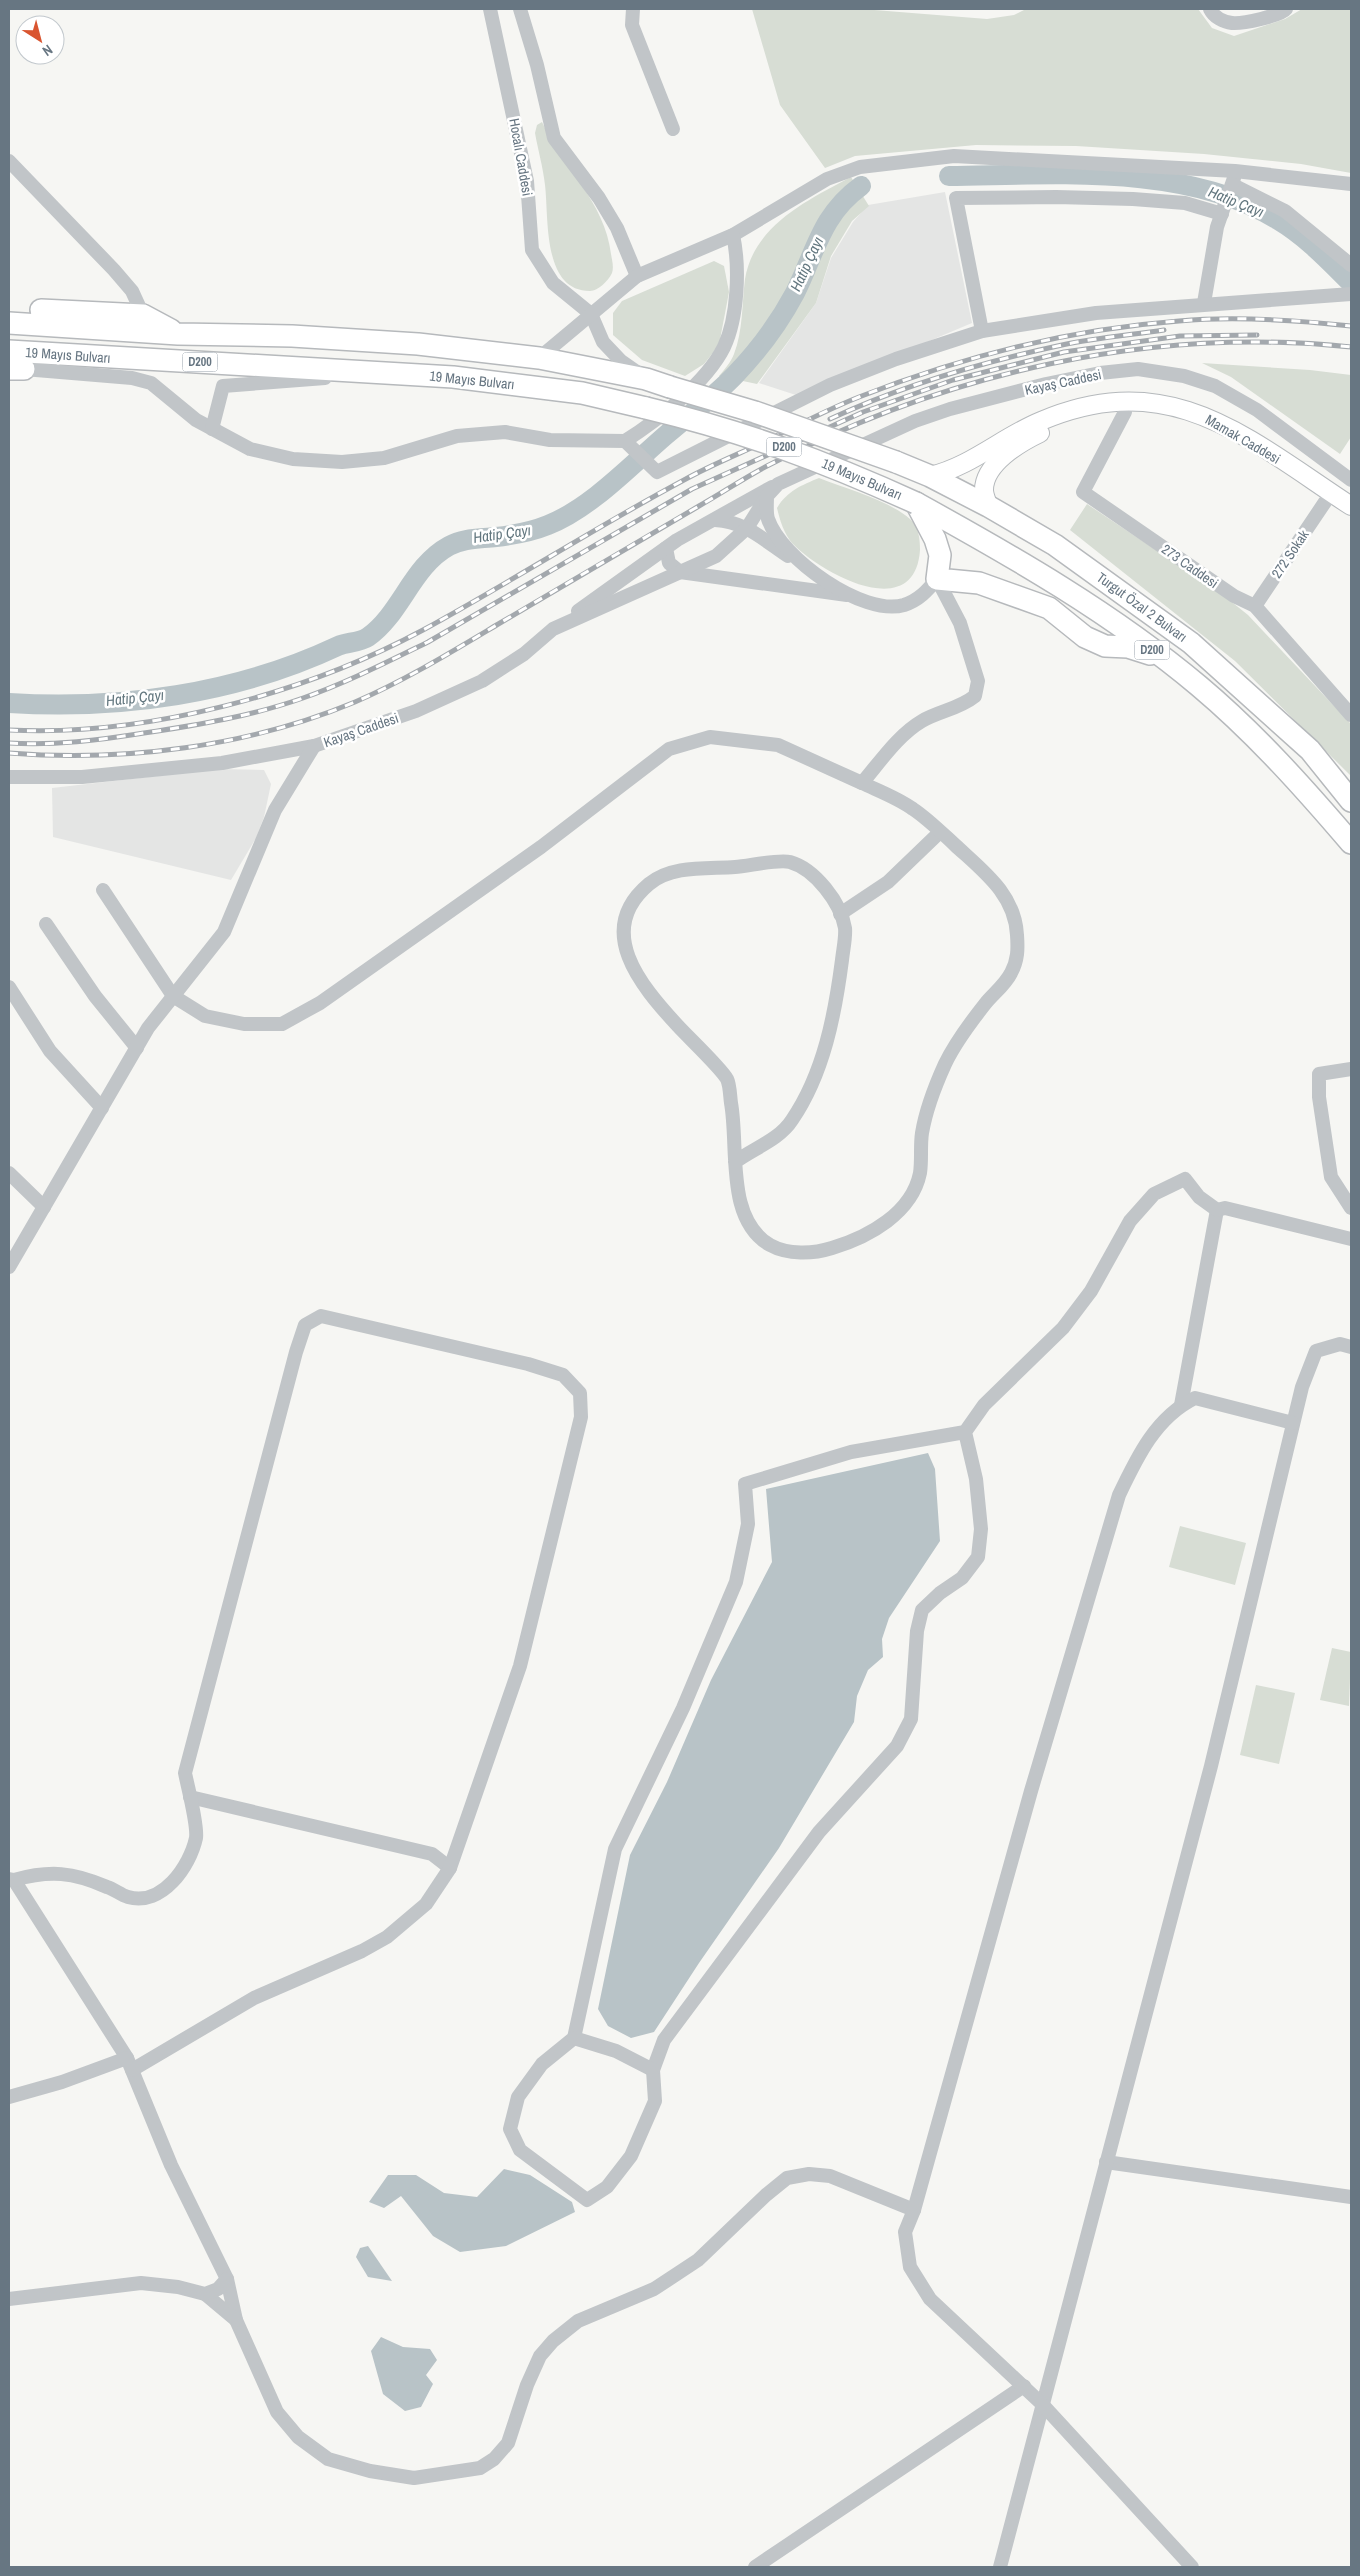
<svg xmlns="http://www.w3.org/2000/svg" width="1360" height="2576" font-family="'Archivo Narrow',sans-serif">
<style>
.built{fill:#e4e5e4}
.green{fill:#d7ddd4}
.water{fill:#b8c3c7}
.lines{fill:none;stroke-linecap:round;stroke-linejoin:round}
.river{stroke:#b8c3c7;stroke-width:20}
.major-casing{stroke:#b5b9bc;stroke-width:20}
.highway-casing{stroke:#b6b9bc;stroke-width:24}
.minor{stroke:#c1c5c8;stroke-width:14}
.major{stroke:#fff;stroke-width:18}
.highway{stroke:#fff;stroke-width:21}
.rail-casing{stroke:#a3a8ad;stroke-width:5}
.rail{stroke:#fff;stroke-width:3;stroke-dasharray:9;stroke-linecap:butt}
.highway-bridge-casing{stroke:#b6b9bc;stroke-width:24;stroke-linecap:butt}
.highway-bridge{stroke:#fff;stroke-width:21}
.labels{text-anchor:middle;stroke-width:5;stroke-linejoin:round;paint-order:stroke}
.shield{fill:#fff;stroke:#959fa8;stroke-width:1}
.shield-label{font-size:12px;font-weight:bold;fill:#677682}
.street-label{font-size:14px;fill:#677682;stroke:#fff}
.water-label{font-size:15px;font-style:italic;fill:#63777f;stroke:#fff}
</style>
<rect width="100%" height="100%" fill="#f6f6f3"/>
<g class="built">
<path d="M945,192L972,323L799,396L759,383L816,303L831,258L853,222L868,205Z"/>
<path d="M219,769L264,770L271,784L264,817L256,838L231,880L53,837L52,788Z"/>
</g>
<g class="green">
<path d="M752,9H862L987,19L1014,15L1026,9H1198L1212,28L1234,36L1285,19L1302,9H1351V173L1301,164L1204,154L1076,146L976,145L855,156L825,168L780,105Z"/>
<path d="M542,122C563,168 605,202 611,254C612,260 614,267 612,273C609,280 598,291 590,291C542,291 549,218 545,185C543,167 538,150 535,133L537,125Z"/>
<path d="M851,177L869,206L852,221L831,256L816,303L757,384L719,376C724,370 731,362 734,354C743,331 742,303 745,279C754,225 808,200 851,177Z"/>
<path d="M714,261L724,266L729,292L719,345L704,364L685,376L642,360L613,335V313L622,301Z"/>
<path d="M1202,363L1310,370L1351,375V437L1340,454L1231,377Z"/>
<path d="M819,478C847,489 888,500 910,519C919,527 920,539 920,550C915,625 820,573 792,543C784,533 780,521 777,508C787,491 802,485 819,478Z"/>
<path d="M1087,504L1223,595L1248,615L1351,724V776L1235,661L1070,530Z"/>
<path d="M1180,1526L1246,1543L1235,1585L1169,1567Z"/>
<path d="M1332,1648L1351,1652L1349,1706L1320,1700Z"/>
<path d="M1256,1685L1295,1693L1279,1764L1240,1755Z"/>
</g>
<g class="water">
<path d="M928,1453L935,1469L940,1541L889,1618L882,1639L883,1657L868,1670L857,1696L854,1722L779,1848L699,1963L654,2032L631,2038L608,2026L598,2009L630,1855L667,1782L711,1680L772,1562L766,1489Z"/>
<path d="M504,2169L530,2175L572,2202L575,2212L506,2246L460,2252L433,2236L401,2196L384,2208L369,2202L388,2175H416L444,2193L477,2197Z"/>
<path d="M368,2246L392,2281L368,2277L356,2257L360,2248Z"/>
<path d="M381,2337L403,2347L430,2349L437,2360L426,2375L433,2384L421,2407L405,2411L383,2394L371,2351Z"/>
</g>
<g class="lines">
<g class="river">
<path d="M949,176C1053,175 1187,163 1278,220C1305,236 1327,259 1349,281"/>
<path d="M9,703C120,710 236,694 338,646C347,642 359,643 368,637C401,614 412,566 449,546C464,538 479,539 496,537C513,535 531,532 548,525C591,508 631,465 666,435C689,415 714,397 735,375C758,351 779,323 795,293C816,251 821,215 861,186"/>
</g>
<defs>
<g id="major">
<path d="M930,476C972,466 1002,437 1041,421C1171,366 1247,438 1351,506"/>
<path d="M988,506C987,501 984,495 984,490C984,464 1019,443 1040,433"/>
</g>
<g id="highway">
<path d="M41,310L143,315L171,330"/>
<path d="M9,323L178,334L292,336L418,344L539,358L646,379L670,387"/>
<path d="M9,351L453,377L582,393L646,408"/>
<path d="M9,369H24"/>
<path d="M896,462L930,476L988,506L1055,545L1191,643L1310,750L1351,801"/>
<path d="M916,503C1014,557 1112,613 1199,686C1255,733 1304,788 1351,843"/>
<path d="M916,503L935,539L940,555L937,579L979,583L1049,608L1085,637L1105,646L1128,647L1150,654"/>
</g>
</defs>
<use href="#major" class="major-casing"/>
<use href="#highway" class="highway-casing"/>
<g class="minor">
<path d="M490,9L527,181L532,250L553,283L591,314L603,342L621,361L641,375"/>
<path d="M520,9L537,65L554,138L599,198L617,228L637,276"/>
<path d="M633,9L632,25L673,129"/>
<path d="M1210,9C1214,17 1223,22 1232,23C1242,24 1281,16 1286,9"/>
<path d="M9,161L114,270L132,291L143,315"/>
<path d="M1233,185L1285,211L1351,265"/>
<path d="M1204,303L1217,227L1234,178"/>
<path d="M982,331L956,198L1056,197L1133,199L1185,203L1222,214"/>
<path d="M539,358L637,276L733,235L827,179L860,167L954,156L1235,171L1351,184"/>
<path d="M24,369L132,378L151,383L196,420L250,449L293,459L342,462L384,458L457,436L505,432L550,440L625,441L657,472L830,385L896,359L982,331L1096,313L1351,294"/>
<path d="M1125,412L1083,492L1234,596L1255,606L1351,715"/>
<path d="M212,429L223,386L325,378"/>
<path d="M625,441C658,420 706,383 724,347C738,317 740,267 733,235"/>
<path d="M715,520C744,521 764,540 788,556"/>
<path d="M666,548L669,563L680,572L847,595"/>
<path d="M1255,606L1325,502"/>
<path d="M578,611L677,540L772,487"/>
<path d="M9,777H82L222,763L314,746L416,711L482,681L524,654L553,629L716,556L747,528L767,496"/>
<path d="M103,890L173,996L205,1016L244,1024H282L320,1003L541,847L669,749L710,737L778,745L862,783"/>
<path d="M840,914L888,882L940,832"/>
<path d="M46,924L95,996L137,1048"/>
<path d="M9,987L50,1051L102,1108"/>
<path d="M1351,1069L1319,1074V1097L1331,1177L1351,1208"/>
<path d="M735,1162C754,1148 779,1140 792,1120C824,1073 835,1014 842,960C843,950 846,937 845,928C841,903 815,869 790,862C778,859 749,866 735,867C707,869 672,865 649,884C594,930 640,985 678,1026C688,1037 721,1068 727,1079C730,1085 730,1096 731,1103C739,1147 725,1219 770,1245C788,1255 813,1254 832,1248C869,1237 912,1213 920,1173C922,1160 920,1146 922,1133C926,1109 935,1086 945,1064C955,1043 970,1023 985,1004C993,994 1005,985 1011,973C1018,960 1018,949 1017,935C1015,894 983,871 955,845C942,833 928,819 913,809C898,798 879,791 862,783C880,762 898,735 922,721C939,711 959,709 975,696L978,681L960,623L937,579C927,591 919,600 904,605C863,617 781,558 768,519C766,513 767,503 767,496L778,484L915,421L950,409L1046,384L1100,373L1138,369L1184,376L1215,386L1257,410L1351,480"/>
<path d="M9,1173L44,1207"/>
<path d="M9,1267L148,1028L224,932L275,810L314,746"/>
<path d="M1181,1405L1217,1210L1225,1208L1351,1239"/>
<path d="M965,1432L976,1479L981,1529L978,1557L962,1578L940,1593L922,1610L917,1631L911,1719L897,1746L819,1832L664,2040L653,2070L655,2101L631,2156L607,2187L587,2200L520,2150L510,2129L518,2097L542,2064L574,2038L615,1849L683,1708L736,1582L748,1524L745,1484L851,1452L965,1432L984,1405L1063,1328L1091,1291L1130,1221L1154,1194L1185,1179L1199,1197L1217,1210"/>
<path d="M190,1797L432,1854L450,1868"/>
<path d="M9,1879L14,1880L127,2058L171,2165L227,2279L236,2320L277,2412L298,2437L328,2459L370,2471L414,2478L480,2468L494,2459L508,2443L527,2385L540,2356L553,2341L578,2321L654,2289L698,2260L766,2195L787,2178L809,2174L830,2176L914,2210"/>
<path d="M14,1880C50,1870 73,1872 107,1887C114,1889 121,1895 128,1897C162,1907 190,1866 196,1838C198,1825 188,1788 185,1773L296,1352L305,1325L321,1316L528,1364L563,1375L580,1393L581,1417L520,1666L450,1868L426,1904L387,1937L362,1951L254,1998L132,2070"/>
<path d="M574,2038L616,2051L653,2070"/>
<path d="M9,2097L62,2082L127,2058"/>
<path d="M1106,2162L1351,2197"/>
<path d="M205,2294L236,2320"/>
<path d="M9,2299L141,2283L178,2287L205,2294L218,2289L227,2279"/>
<path d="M755,2567L1024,2386"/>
<path d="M1000,2567L1211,1766L1302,1387L1316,1351L1340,1344L1351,1347"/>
<path d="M1192,2567L1042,2404L930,2299L910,2267L905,2232L914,2210L1031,1791L1119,1495C1137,1457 1156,1417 1195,1398L1293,1423"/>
</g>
<use href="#major" class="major"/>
<use href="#highway" class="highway"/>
<defs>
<g id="rail">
<path d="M830,419C903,385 983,362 1062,345C1095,338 1130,335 1164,330"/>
<path d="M9,730C144,737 304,694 423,630C511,582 596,527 684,480C709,466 736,455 762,443C794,427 826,410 859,397C961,357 1071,329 1179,321C1236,316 1295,320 1351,326"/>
<path d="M9,743C54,746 100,740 144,733C198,725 252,716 303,698C346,683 387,662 428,642L692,489L863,412L953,380L1064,352L1180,336L1257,335"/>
<path d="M9,753C125,762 247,747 355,702C406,680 453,651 500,623C566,584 632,545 699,506C722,493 744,478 767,466C945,373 1150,326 1351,347"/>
</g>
</defs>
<use href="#rail" class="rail-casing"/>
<use href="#rail" class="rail"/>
<defs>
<g id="highway-bridge">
<path d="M670,387L755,412L896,462"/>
<path d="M646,408C743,431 826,462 916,503"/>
</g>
</defs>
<use href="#highway-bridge" class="highway-bridge-casing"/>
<use href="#highway-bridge" class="highway-bridge"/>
</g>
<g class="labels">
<g class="shield">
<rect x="182.5" y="352.5" width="35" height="19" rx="4"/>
<rect x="766.5" y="437.5" width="35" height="19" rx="4"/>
<rect x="1134.5" y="640.5" width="35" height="19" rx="4"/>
</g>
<g class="shield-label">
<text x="200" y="366">D200</text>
<text x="784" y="451">D200</text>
<text x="1152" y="654">D200</text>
</g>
<g class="street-label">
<text transform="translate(521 157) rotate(80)" y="5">Hocalı Caddesi</text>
<text transform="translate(68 355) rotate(4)" y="5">19 Mayıs Bulvarı</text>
<text transform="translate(472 380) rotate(6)" y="5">19 Mayıs Bulvarı</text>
<text transform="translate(1063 382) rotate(-12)" y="5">Kayaş Caddesi</text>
<text transform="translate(1243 439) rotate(30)" y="5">Mamak Caddesi</text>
<text transform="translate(862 479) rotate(23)" y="5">19 Mayıs Bulvarı</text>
<text transform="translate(1290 554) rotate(-56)" y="5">272 Sokak</text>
<text transform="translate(1190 566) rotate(35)" y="5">273 Caddesi</text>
<text transform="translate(1142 607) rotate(36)" y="5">Turgut Özal 2 Bulvarı</text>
<text transform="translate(361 730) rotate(-19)" y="5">Kayaş Caddesi</text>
</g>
<g class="water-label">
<text transform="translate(1236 202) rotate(22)" y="5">Hatip Çayı</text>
<text transform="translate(807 264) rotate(-65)" y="5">Hatip Çayı</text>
<text transform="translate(502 534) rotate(-8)" y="5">Hatip Çayı</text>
<text transform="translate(135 698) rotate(-6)" y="5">Hatip Çayı</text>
</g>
</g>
<rect width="1360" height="2576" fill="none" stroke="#677682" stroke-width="20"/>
<g transform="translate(40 40) rotate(144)"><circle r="24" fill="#ffffff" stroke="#c2c8cd"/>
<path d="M0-4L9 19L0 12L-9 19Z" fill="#d95530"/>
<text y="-8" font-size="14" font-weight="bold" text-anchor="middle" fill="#677682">N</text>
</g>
</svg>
